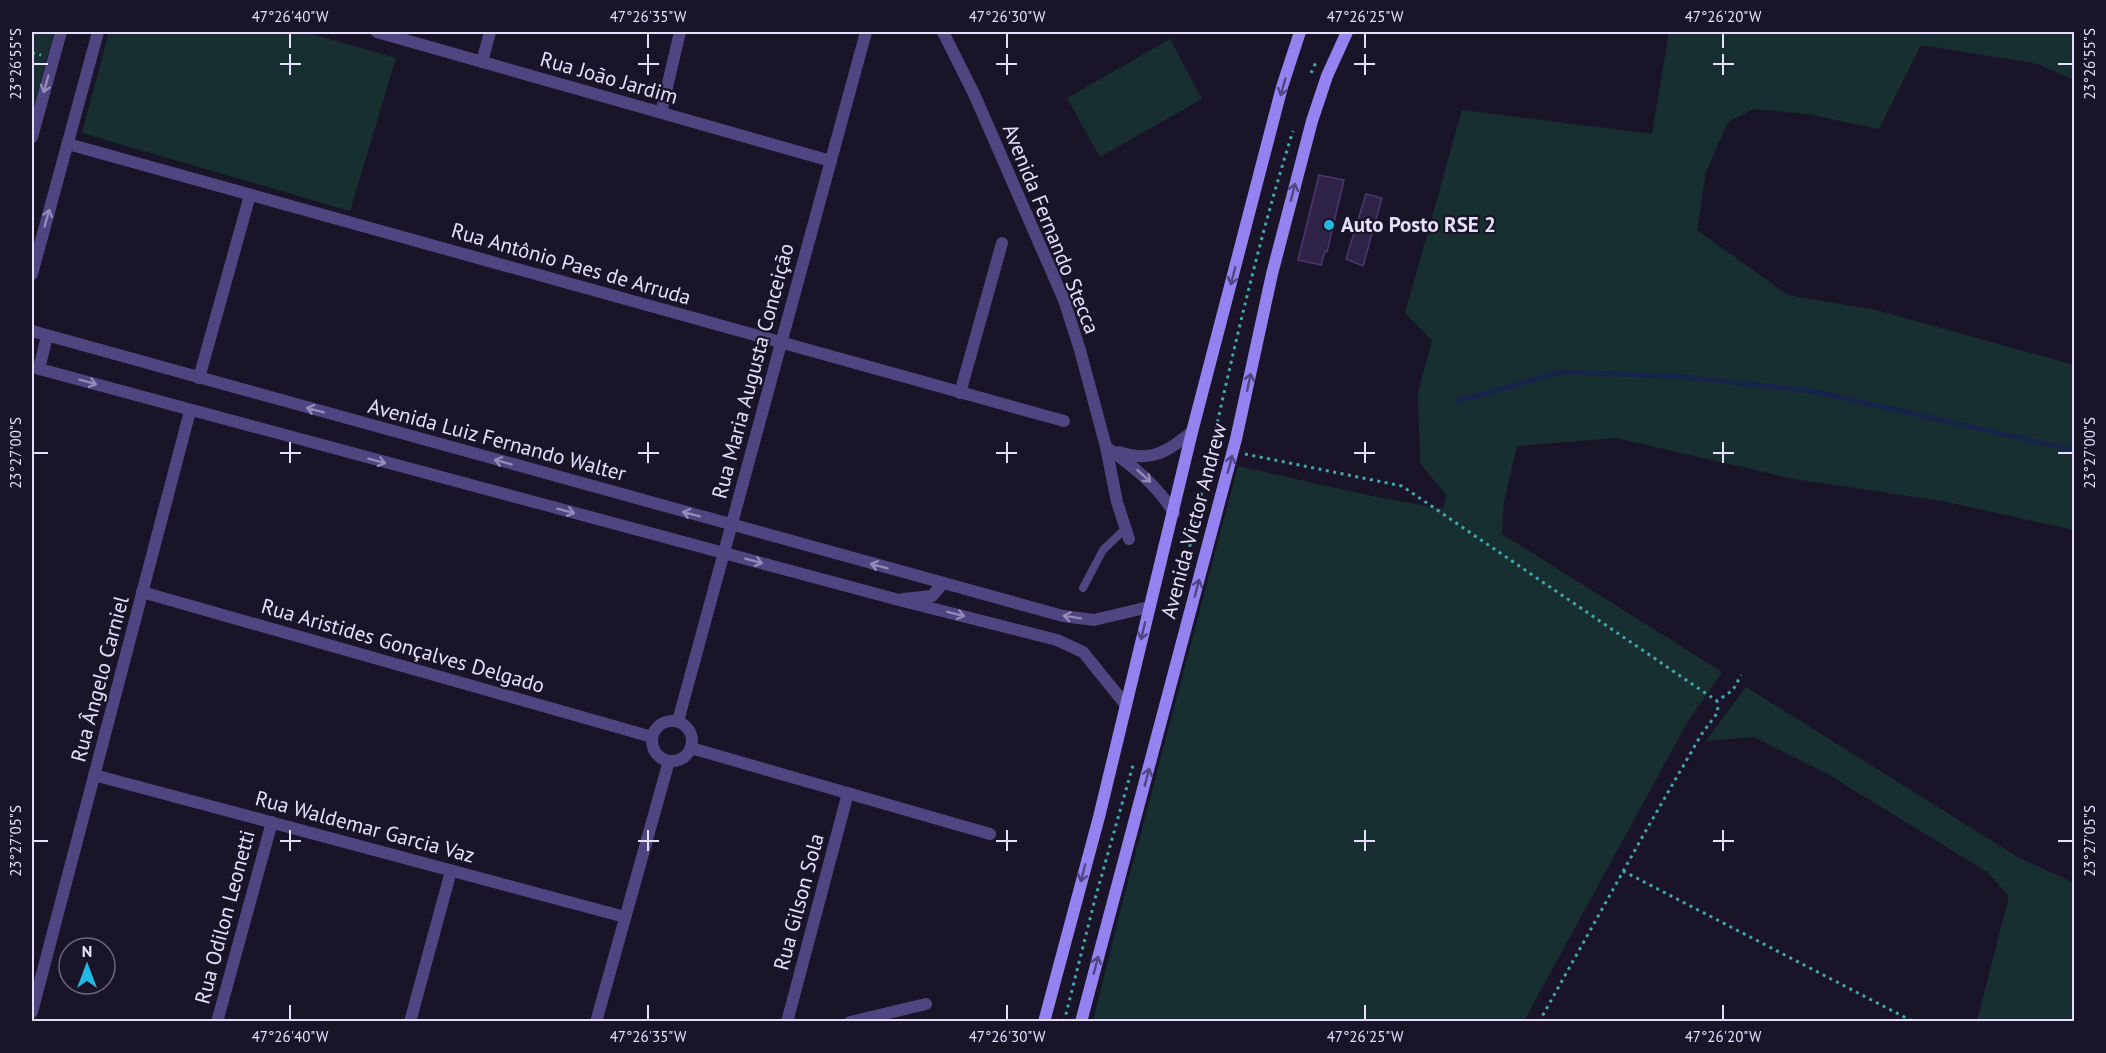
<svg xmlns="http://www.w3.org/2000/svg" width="2106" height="1053" font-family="'PT Sans',sans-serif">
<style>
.green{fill:#182f31}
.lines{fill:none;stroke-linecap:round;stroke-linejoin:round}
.stream{stroke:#16244a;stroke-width:5}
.building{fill:#2e2247;stroke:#4a3770;stroke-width:1.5}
.path{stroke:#41a6ad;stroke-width:3;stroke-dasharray:3 4.5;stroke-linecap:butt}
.service{stroke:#4f4581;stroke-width:8}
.minor{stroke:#4f4581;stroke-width:12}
.tertiary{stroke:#4f4581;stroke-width:12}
.secondary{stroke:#9382ef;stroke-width:12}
.oneway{stroke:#938ab8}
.oneway2{stroke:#504682}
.ticks{fill:none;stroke:#e6dffb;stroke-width:2}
.poi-dot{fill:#24b8e2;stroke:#1a1428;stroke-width:2}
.labels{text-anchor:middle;stroke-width:4.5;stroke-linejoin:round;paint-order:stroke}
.street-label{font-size:21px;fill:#e6dffb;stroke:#1a1428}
.poi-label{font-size:21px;font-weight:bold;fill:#e6dffb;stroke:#1a1428;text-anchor:start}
.neatline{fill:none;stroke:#e6dffb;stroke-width:2}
.ticks-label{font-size:15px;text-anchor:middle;fill:#e6dffb}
</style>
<rect width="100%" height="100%" fill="#1a1428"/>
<g class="green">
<path d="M32,32H54L32,113Z"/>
<path d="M109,32H305L396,58L350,211L82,133Z"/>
<path d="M1669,32H2074V80L2038,64L1921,45L1879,129L1807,114L1754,109L1728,122L1706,172L1697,230L1788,295L1876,310L2074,365V530L1942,501L1794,479L1616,438L1517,446L1504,502L1502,534L1722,672L1688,721L1524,1021H1093L1120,912L1238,466L1372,496L1443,509L1446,495L1420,463L1418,393L1432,340L1405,313L1462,110L1652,134Z"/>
<path d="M1170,39L1202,99L1100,157L1067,98Z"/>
<path d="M1746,687L2016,856L2074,883V1021H1977L2009,896L1987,872L1826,773L1754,737L1706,741Z"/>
</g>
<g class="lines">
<path class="stream" d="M1458,401L1561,372L1673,376L1812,391L2074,450"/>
</g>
<g class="building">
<path d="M1319,175L1344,180L1327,252L1325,251L1321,265L1298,260Z"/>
<path d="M1366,194L1382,198L1363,266L1346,259Z"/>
</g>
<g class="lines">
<g class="path">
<path d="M32,53L41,55"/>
<path d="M1311,73L1317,60"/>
<path d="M1245,454L1402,486L1717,701"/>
<path d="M1183,576C1217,427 1247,276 1293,131"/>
<path d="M1623,871L1914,1022"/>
<path d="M1064,1022L1095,899L1133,765"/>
<path d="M1539,1022L1644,834L1701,735L1718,712L1717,701L1733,690L1741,675"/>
</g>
<path class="service" d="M1083,588L1103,550L1124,530"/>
<g class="minor">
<path d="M377,32L831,161"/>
<path d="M482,62L490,32"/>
<path d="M661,113L680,32"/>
<path d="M32,137L61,32"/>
<path d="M68,144L1064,421"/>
<path d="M32,274L98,32"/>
<path d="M32,331L1063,616L1094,620L1149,607"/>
<path d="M32,367L899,600L1057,640L1083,652L1125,704"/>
<path d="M39,369L47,336"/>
<path d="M199,378L250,195"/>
<path d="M960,393L1002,243"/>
<path d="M1106,447L1117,502L1129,539"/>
<path d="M142,592L652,737"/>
<path d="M903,599L932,596L939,588L936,581"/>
<path d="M678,721L866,32"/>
<circle cx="672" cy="741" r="20"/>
<path d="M691,748L990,834"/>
<path d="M94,775L625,917"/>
<path d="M32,1012L190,411"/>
<path d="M217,1022L272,822"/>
<path d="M410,1022L451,871"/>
<path d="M596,1022L669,761"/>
<path d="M787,1022L848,793"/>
<path d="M850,1022L926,1004"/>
</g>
<g class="tertiary">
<path d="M943,32L975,96L1064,300L1080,350L1106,447C1133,466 1157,485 1174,513"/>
<path d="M1119,452C1152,463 1166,452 1192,432"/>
</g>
<g class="secondary">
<path d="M1044,1022L1099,817L1192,432L1282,87L1300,32"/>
<path d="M1081,1022L1236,439L1272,274L1312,121L1327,76L1347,32"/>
</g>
</g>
<defs><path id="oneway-shaft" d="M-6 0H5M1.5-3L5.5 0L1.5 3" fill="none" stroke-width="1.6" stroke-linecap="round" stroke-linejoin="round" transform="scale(1.5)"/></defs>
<g class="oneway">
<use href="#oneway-shaft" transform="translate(46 84) rotate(106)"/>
<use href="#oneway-shaft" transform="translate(47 218) rotate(-74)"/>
<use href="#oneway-shaft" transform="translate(88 382) rotate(15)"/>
<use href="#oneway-shaft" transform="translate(315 410) rotate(-165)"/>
<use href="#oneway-shaft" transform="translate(377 461) rotate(15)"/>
<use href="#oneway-shaft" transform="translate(503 462) rotate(-165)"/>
<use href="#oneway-shaft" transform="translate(1144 476) rotate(42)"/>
<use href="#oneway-shaft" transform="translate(566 511) rotate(15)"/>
<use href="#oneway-shaft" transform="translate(691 514) rotate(-165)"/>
<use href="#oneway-shaft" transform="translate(754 561) rotate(15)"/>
<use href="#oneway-shaft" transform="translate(879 566) rotate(-165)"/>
<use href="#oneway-shaft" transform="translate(956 614) rotate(14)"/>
<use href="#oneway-shaft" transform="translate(1072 617) rotate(-171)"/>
</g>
<g class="oneway2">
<use href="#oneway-shaft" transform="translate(1283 87) rotate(106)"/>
<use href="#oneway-shaft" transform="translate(1293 192) rotate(-76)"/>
<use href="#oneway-shaft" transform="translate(1233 276) rotate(105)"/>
<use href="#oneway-shaft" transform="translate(1249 382) rotate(-78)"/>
<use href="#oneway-shaft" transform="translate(1230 464) rotate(-75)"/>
<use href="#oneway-shaft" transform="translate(1197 588) rotate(-75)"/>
<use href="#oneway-shaft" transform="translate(1143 631) rotate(104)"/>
<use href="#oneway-shaft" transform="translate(1147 777) rotate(-75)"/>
<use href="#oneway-shaft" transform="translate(1083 873) rotate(105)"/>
<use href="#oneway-shaft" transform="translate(1096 965) rotate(-75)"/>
</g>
<path class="ticks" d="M290,33V48M648,33V48M1007,33V48M1365,33V48M1723,33V48M290,54V75M648,54V75M1007,54V75M1365,54V75M1723,54V75M33,64H48M280,64H301M638,64H659M996,64H1017M1354,64H1375M1713,64H1734M2058,64H2073M290,442V463M648,442V463M1007,442V463M1365,442V463M1723,442V463M33,453H48M280,453H301M638,453H659M996,453H1017M1354,453H1375M1713,453H1734M2058,453H2073M290,830V851M648,830V851M1007,830V851M1365,830V851M1723,830V851M33,841H48M280,841H301M638,841H659M996,841H1017M1354,841H1375M1713,841H1734M2058,841H2073M290,1005V1020M648,1005V1020M1007,1005V1020M1365,1005V1020M1723,1005V1020"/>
<circle class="poi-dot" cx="1329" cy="225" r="6"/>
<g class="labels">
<g class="street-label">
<text transform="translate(609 78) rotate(16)" y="7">Rua João Jardim</text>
<text transform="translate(1051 229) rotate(68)" y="7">Avenida Fernando Stecca</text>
<text transform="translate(571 264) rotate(16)" y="7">Rua Antônio Paes de Arruda</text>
<text transform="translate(753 371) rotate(-75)" y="7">Rua Maria Augusta Conceição</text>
<text transform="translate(497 440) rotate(15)" y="7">Avenida Luiz Fernando Walter</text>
<text transform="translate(1194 521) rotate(-75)" y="7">Avenida Victor Andrew</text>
<text transform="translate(403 646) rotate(16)" y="7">Rua Aristides Gonçalves Delgado</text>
<text transform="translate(100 679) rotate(-75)" y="7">Rua Ângelo Carniel</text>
<text transform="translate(365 827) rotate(15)" y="7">Rua Waldemar Garcia Vaz</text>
<text transform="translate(799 902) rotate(-75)" y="7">Rua Gilson Sola</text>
<text transform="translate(225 917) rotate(-75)" y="7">Rua Odilon Leonetti</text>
</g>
<g class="poi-label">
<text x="1341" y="232">Auto Posto RSE 2</text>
</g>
</g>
<rect width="2106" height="1053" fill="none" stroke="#1a1428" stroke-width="66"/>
<g transform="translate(87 966)"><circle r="28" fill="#1a1428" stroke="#6c657c" stroke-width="1.5"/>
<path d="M0-4.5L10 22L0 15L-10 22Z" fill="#24b8e2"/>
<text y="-9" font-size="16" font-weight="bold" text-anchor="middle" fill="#e6dffb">N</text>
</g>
<rect x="33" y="33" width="2040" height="987" class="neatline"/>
<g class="ticks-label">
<text x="290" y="22">47°26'40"W</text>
<text x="648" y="22">47°26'35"W</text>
<text x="1007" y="22">47°26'30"W</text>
<text x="1365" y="22">47°26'25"W</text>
<text x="1723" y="22">47°26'20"W</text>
<text transform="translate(16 64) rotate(-90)" y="5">23°26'55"S</text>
<text transform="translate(2090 64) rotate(-90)" y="5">23°26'55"S</text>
<text transform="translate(16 453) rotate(-90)" y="5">23°27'00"S</text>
<text transform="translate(2090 453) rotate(-90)" y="5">23°27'00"S</text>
<text transform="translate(16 841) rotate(-90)" y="5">23°27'05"S</text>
<text transform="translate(2090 841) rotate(-90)" y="5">23°27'05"S</text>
<text x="290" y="1042">47°26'40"W</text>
<text x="648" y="1042">47°26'35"W</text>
<text x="1007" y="1042">47°26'30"W</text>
<text x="1365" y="1042">47°26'25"W</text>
<text x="1723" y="1042">47°26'20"W</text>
</g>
</svg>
